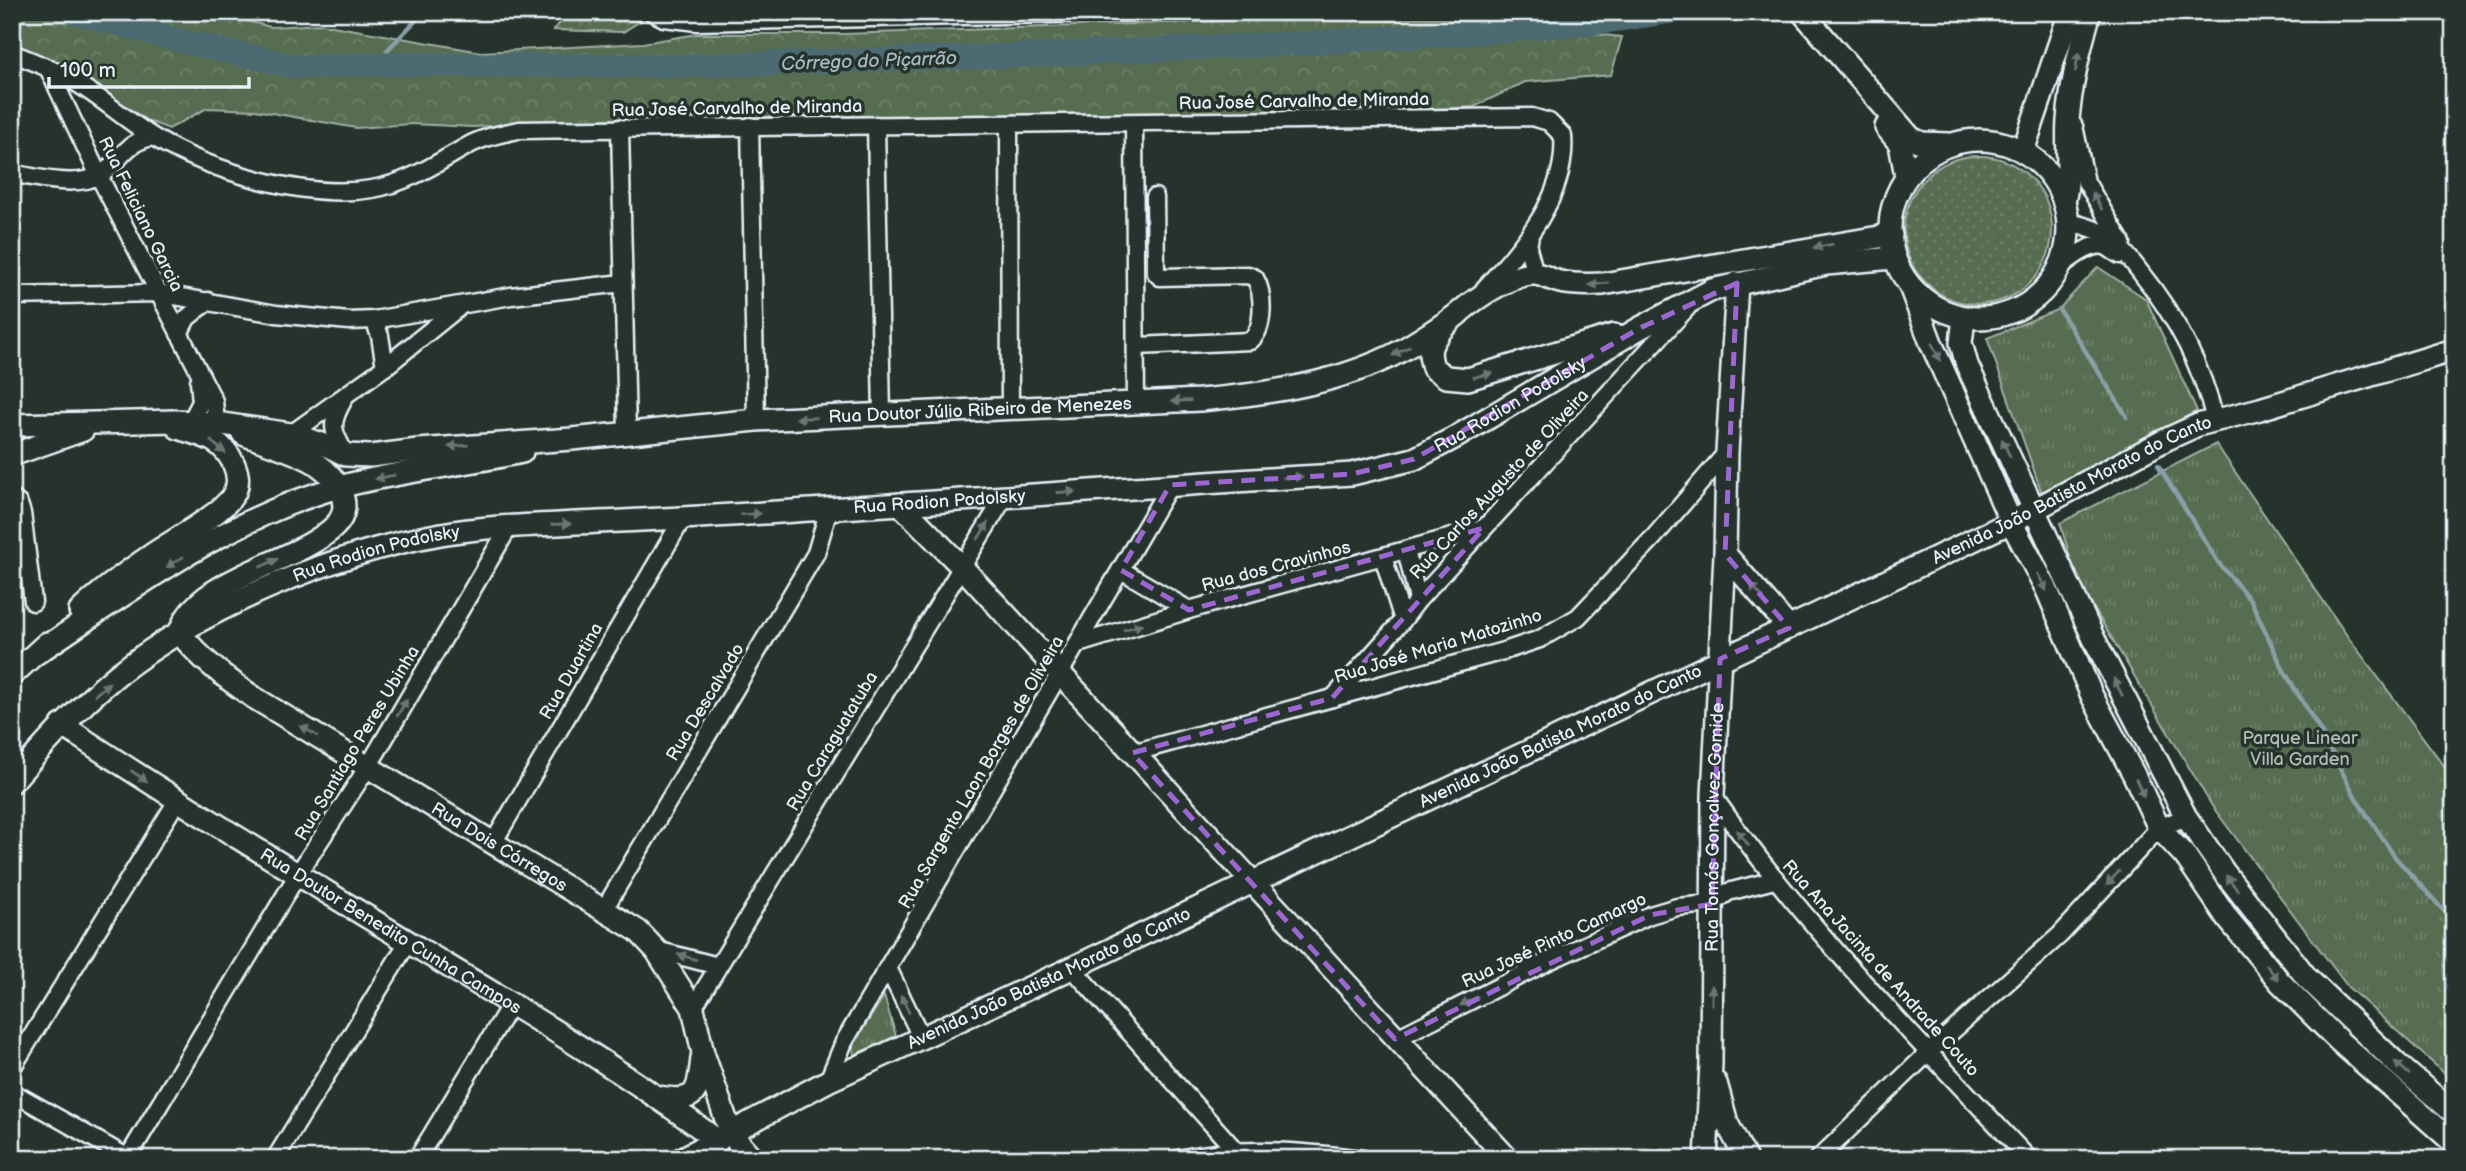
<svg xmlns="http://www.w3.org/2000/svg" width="2466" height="1171" font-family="'Balsamiq Sans',sans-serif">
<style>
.grass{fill:url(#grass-dots);stroke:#a0afa4;stroke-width:2}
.forest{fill:url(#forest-crowns);stroke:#a0afa4;stroke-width:2}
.park{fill:url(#park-tufts);stroke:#a0afa4;stroke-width:2}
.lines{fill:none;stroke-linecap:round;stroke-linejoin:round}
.stream{stroke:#8aa0a8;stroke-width:4.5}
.river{stroke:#4b6a72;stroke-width:24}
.street-casing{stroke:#e8f1f8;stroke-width:21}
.secondary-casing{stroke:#e8f1f8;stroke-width:26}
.street{stroke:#26332d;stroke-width:16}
.secondary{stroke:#26332d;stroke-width:21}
.oneway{fill:#6a7674}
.marked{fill:none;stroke:#9c67d0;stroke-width:5;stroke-dasharray:14 9;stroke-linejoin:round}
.labels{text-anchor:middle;stroke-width:7;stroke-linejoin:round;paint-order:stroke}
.street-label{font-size:18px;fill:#e8f1f8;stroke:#26332d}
.park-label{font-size:18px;fill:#aebcb5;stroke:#26332d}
.water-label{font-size:19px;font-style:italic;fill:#a9bbc2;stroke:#26332d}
</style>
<defs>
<pattern id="grass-dots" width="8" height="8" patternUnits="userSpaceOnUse" patternTransform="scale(1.75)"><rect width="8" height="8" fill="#576d51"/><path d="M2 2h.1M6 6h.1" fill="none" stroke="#6f826b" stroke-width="1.8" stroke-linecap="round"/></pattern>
<pattern id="forest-crowns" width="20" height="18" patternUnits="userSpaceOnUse" patternTransform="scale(1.75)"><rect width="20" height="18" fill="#576d51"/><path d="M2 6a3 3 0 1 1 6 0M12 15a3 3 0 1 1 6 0" fill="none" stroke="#6f826b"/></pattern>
<pattern id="park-tufts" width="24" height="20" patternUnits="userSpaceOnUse" patternTransform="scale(1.75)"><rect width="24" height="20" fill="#576d51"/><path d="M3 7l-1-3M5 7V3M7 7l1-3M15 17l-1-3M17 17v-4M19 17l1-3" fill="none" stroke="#6f826b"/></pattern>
</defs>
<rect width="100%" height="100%" fill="#26332d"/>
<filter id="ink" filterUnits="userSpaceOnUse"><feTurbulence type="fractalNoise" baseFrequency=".0143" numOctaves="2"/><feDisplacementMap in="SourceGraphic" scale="14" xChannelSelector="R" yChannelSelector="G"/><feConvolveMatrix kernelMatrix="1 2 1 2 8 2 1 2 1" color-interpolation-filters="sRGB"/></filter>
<g filter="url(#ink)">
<circle class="grass" cx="1978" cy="230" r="74"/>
<g class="forest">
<path d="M12,12H211L271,27L321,24L481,52L643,43L697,34H844L1335,17L1457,18L1622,37L1611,75L1525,82L1474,107L1435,109L1258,114L636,118L473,127L412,124L356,128L255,110L207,108L169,129L146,120L58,62L12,45Z"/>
<path d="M571,12H631L642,20L623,32L553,30Z"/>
</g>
<g class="park">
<path d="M2098,267L2146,299L2197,411L2042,493L1987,338L2059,309Z"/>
<path d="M2216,444L2348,637L2454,779V1082L2348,987L2212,806L2077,580L2060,523Z"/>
<path d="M884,996L896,1036L854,1055L853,1045Z"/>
</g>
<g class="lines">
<g class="stream">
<path d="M374,64L424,12"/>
<path d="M2059,309L2127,417"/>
<path d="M2158,465L2218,562L2251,601L2284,671L2320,730L2357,800L2395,857L2454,922"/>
</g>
<path class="river" d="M74,12L189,43L298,67L374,64L677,66L1035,55L1285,44L1470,33L1602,22L1669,12"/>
<defs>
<g id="street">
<path d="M652,12L664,18L697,22L1134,12"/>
<path d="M12,53C29,60 55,70 70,79C99,96 125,119 153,137C210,171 306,200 372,189C410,183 441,160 473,143C488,136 503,133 519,130L1532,117L1549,122L1563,136C1568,196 1522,247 1484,289"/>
<path d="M49,70L99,176L214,401L216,423"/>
<path d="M1134,123L1136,402"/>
<path d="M876,125L882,415"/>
<path d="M1009,125L1010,409"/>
<path d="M750,126L756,420"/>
<path d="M2074,126L2086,182L2122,243"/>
<path d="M620,128L627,432"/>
<path d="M12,173C36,178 78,188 100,175C121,162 124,142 153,137"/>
<path d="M2069,222C2082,225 2098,229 2109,237C2121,247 2132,261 2141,273C2176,317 2202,366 2215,420"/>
<path d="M1530,235L1528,248L1535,274"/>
<path d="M2061,266C2072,258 2090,243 2104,246C2109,247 2115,253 2120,255"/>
<path d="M12,296L158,293L276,314L349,321L374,320L511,296L623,283"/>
<path d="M374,320L380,336L385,367"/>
<path d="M179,334L187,318L208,301"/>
<path d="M1137,346L1250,341C1265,329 1264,293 1255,278L1248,275L1160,277L1156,273L1155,197"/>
<path d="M344,399C329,425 332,430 346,455"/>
<path d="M191,421L201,402L199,381"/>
<path d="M291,434L385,367L458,308"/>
<path d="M12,498L19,504L22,513L33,602"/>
<path d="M1406,550L1418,600"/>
<path d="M1383,557L1403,620"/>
<path d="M1121,570L1189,610"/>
<path d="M1078,644L1189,610L1484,528"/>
<path d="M1333,698L1403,620L1418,600L1687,308"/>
<path d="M1132,753L1507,650L1540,639L1578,617L1654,537L1727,452"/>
<path d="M1713,796C1804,926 1921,1044 2029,1159"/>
<path d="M493,843L683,518"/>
<path d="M603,911L816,553L829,509"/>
<path d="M656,950L718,966"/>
<path d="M888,968L922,1039"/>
<path d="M1072,968L1236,1151"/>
<path d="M693,1008L1005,496"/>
<path d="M1395,1039L1549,961L1650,915L1677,907L1712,904L1728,892L1774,880"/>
<path d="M12,1068L177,801"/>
<path d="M828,1081L844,1042L1170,485"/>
<path d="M12,1092L130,1159"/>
<path d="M127,1159L298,874L368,767L509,527"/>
<path d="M275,1159L408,942"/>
<path d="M417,1159L511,1004"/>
<path d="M1178,1159C1238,1146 1302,1151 1363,1159"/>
<path d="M1818,1159L1929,1052L2060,935L2159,828L2186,817"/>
</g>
<g id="secondary">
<path d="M1802,12L1911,138L1922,143L1949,144"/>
<path d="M1886,127L1900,144L1906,176"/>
<circle cx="1979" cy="229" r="89"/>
<path d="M2023,151L2070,12"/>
<path d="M2064,203C2071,173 2066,150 2068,120C2071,84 2080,47 2090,12"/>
<path d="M1911,289L1931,343L2011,522L2046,588L2092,696L2134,775L2159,828L2186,857L2228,919L2280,982L2340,1042L2454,1143"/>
<path d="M1964,318L1961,343L1967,365L2094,639L2186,817L2224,872L2307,978L2397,1064L2454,1113"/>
<path d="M1614,335L1468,379L1446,377L1433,368C1431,361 1429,354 1431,347C1440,320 1506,273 1534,274C1542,274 1551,280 1560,282C1575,285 1587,285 1603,284L1891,235"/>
<path id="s1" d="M12,425L175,421L216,423L291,434L328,446L346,455L371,456L418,450L572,439L756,420L1200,400C1264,394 1330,385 1389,357C1414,345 1436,329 1458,314"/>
<path id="s2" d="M243,434C265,443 298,451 317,464C336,477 356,506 335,526C298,563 193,578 180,633C201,660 226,678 253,697L638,931L656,950L693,1008L703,1053L731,1134L753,1159"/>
<path d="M12,455L83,430"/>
<path d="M900,504L961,566L1508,1159"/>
<path d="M1725,554L1789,628"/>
<path d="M80,611C102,590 128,571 153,554C173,540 225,513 235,492C243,474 230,451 214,441C203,435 190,432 178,428"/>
<path d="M37,653C132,590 227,518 339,487C399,471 462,465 522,452"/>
<path d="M12,675L47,643"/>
<path id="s3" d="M62,725C179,803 300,876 420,949C521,1010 623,1070 718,1141"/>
<path id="s4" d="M12,782C45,744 78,707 117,675C203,607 334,553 441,534C493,525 546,525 598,522C674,519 749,514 825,509C1001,498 1176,484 1352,474L1414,459L1456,437L1640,328L1712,290L1826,264L1893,258"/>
<path d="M1716,1083L1727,1123L1746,1159"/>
<path d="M659,1097C698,1103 698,1093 702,1058"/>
<path id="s5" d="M681,1159L828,1081L1072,968L2011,522L2165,440L2198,425L2260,409L2454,350"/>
<path id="s6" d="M1706,1159L1711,1064L1713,796L1725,554L1727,452L1737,283"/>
</g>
</defs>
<use href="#street" class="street-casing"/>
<use href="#secondary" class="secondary-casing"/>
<use href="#street" class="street"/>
<use href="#secondary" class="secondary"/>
</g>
<defs><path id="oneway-solid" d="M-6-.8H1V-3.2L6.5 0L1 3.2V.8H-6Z" transform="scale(1.75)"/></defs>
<g class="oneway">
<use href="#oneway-solid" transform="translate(2077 62) rotate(-80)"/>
<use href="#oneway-solid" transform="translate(2097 201) rotate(-120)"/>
<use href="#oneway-solid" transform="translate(1823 246) rotate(170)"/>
<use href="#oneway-solid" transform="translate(1599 284) rotate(174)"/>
<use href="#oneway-solid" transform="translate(1401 351) rotate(152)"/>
<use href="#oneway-solid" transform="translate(1936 352) rotate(65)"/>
<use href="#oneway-solid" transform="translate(1483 375) rotate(-14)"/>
<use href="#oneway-solid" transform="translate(1181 401) rotate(178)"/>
<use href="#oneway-solid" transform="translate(806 418) rotate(178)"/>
<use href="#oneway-solid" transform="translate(458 446) rotate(175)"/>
<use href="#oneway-solid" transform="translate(218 447) rotate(40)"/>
<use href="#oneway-solid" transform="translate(2006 448) rotate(-115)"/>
<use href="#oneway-solid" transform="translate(385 477) rotate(168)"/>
<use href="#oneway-solid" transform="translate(1293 477) rotate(-3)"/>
<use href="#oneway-solid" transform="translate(1066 492) rotate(-4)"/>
<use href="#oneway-solid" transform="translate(751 514) rotate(-3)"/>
<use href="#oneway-solid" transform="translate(561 524) rotate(-3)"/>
<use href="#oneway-solid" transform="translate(983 531) rotate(-58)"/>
<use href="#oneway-solid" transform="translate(175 562) rotate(148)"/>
<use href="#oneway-solid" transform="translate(269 563) rotate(-25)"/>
<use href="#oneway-solid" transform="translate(2042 582) rotate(63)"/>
<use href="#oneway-solid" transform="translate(1757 591) rotate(-131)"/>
<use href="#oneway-solid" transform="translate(1133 627) rotate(-17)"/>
<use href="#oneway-solid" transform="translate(2118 687) rotate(-116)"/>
<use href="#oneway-solid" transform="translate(102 689) rotate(-41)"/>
<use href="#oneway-solid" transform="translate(402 708) rotate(-59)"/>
<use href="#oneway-solid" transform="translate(309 731) rotate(-149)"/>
<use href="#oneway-solid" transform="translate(139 776) rotate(34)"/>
<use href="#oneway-solid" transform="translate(2140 788) rotate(65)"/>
<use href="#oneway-solid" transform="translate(1743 838) rotate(-127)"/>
<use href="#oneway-solid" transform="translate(2113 878) rotate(132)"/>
<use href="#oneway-solid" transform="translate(2232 883) rotate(-127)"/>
<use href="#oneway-solid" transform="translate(687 957) rotate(-164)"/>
<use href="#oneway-solid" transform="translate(2272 972) rotate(51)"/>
<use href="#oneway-solid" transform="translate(1712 995) rotate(-90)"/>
<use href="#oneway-solid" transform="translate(1469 1001) rotate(154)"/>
<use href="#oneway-solid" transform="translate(905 1004) rotate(-115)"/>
<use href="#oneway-solid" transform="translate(2402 1068) rotate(-139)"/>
</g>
</g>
<path class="marked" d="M1737,283L1725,554L1789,628L1720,659L1712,904L1650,915L1395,1039L1132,753L1332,698L1484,528L1189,610L1121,570L1170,485L1352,474L1414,459L1640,328Z"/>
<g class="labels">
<g class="street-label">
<text transform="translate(1304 101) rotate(-1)" y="6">Rua José Carvalho de Miranda</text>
<text transform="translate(737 108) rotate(-1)" y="6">Rua José Carvalho de Miranda</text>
<text transform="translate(141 214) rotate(64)" y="6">Rua Feliciano Garcia</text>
<text dy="6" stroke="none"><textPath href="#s4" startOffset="1594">Rua Rodion Podolsky</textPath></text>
<text dy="6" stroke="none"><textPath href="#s1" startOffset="975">Rua Doutor Júlio Ribeiro de Menezes</textPath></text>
<text transform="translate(1499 484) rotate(-47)" y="6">Rua Carlos Augusto de Oliveira</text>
<text dy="6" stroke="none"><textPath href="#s5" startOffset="1544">Avenida João Batista Morato do Canto</textPath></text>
<text dy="6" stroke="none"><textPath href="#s4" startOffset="1006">Rua Rodion Podolsky</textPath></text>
<text dy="6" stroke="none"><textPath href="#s4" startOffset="439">Rua Rodion Podolsky</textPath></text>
<text transform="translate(1276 566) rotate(-15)" y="6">Rua dos Cravinhos</text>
<text transform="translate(1438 646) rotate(-17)" y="6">Rua José Maria Matozinho</text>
<text transform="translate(571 671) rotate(-60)" y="6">Rua Duartina</text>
<text transform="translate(705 702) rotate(-59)" y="6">Rua Descalvado</text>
<text dy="6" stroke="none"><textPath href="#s5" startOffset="976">Avenida João Batista Morato do Canto</textPath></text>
<text transform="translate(832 741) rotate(-59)" y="6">Rua Caraguatatuba</text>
<text transform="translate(357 743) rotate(-59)" y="6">Rua Santiago Peres Ubinha</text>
<text transform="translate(981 772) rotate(-60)" y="6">Rua Sargento Laon Borges de Oliveira</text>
<text dy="6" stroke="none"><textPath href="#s6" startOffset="332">Rua Tomás Gonçalvez Gomide</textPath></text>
<text dy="6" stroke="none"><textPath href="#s2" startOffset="733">Rua Dois Córregos</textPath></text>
<text dy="6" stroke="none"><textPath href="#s3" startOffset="388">Rua Doutor Benedito Cunha Campos</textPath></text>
<text transform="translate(1554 940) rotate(-25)" y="6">Rua José Pinto Camargo</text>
<text transform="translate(1881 968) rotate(48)" y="6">Rua Ana Jacinta de Andrade Couto</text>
<text dy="6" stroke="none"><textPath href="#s5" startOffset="410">Avenida João Batista Morato do Canto</textPath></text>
</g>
<g class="park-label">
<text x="2300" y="744">Parque Linear<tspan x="2300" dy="21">Villa Garden</tspan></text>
</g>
<g class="water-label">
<text transform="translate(869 60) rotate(-2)" y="7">Córrego do Piçarrão</text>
</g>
</g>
<rect width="2466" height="1171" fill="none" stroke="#26332d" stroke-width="42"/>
<rect x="21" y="21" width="2424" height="1129" fill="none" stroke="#e8f1f8" stroke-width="2.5" filter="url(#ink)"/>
<path d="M49 77v10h200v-10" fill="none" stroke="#e8f1f8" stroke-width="3.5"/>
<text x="60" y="77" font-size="21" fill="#e8f1f8" stroke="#26332d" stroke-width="5" paint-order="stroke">100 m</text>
</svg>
